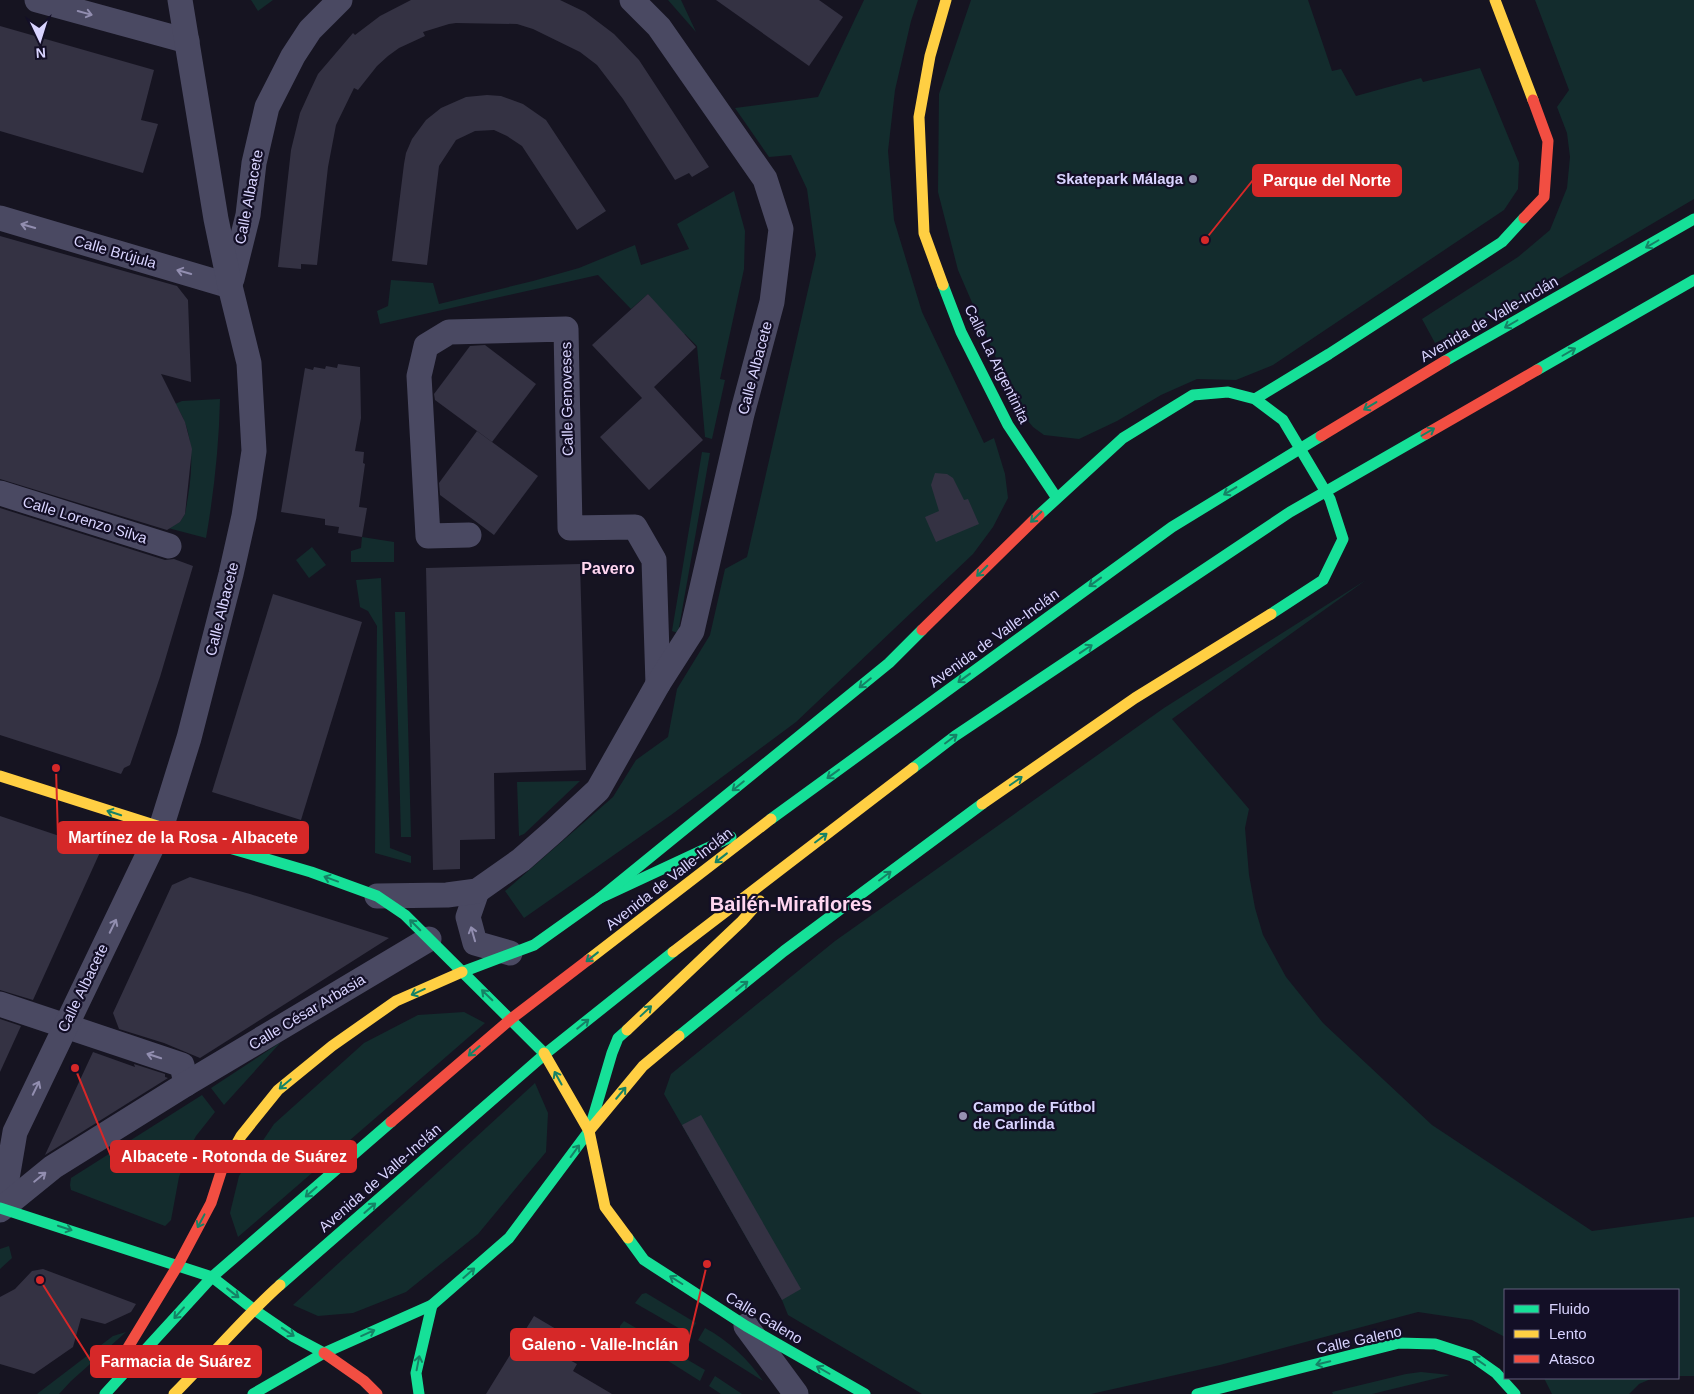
<svg xmlns="http://www.w3.org/2000/svg" width="1694" height="1394" font-family="Arial,sans-serif">
<style>
.green{fill:#132c2d}
.building{fill:#343243}
.lines{fill:none;stroke-linecap:round;stroke-linejoin:round}
.street{stroke:#4a4962;stroke-width:25}
.fast{stroke:#16e098;stroke-width:11}
.slow{stroke:#ffcf43;stroke-width:11}
.jam{stroke:#f24e42;stroke-width:11}
.oneway{stroke:#928eb0}
.oneway2{stroke:#158265}
.poi-dot{fill:#9591b1;stroke:#130f26;stroke-width:2}
.labels{text-anchor:middle;stroke-width:4.5;stroke-linejoin:round;paint-order:stroke}
.poi-label{font-size:15px;font-weight:bold;fill:#d9d4ff;stroke:#130f26;text-anchor:end}
.street-label{font-size:15px;fill:#d9d4ff;stroke:#130f26}
.neighbourhood-label{font-size:16px;font-weight:bold;fill:#ffd6f0;stroke:#130f26}
.district-label{font-size:20px;font-weight:bold;fill:#ffd6f0;stroke:#130f26}
.leader{fill:none;stroke:#d62828;stroke-width:2}
.callout-dot{fill:#d62828;stroke:#130f26;stroke-width:2}
.callout{fill:#d62828;stroke:#d62828;stroke-width:2}
.callout-label{font-size:16px;text-anchor:middle;font-weight:bold;fill:#fff}
</style>
<rect width="100%" height="100%" fill="#161421"/>
<g class="green">
<path d="M251,0H273L258,11Z"/>
<path d="M668,0H681L696,32Z"/>
<path d="M864,0H918L911,21L895,90L888,151L894,220L922,312L984,443L994,438L1005,474L1008,498L993,527L973,554L796,722L671,815L524,918L505,891L613,797L636,760L668,737L677,689L710,635L725,569L747,557L816,255L807,189L791,155L769,157L735,108L818,97Z"/>
<path d="M971,0H1308L1332,71L1341,69L1356,96L1421,78L1423,82L1480,68L1519,163L1518,189L1504,210L1273,365L1236,380L1197,379L1161,395L1117,421L1079,439L1044,435L1033,427L1018,409L958,270L938,192L939,94Z"/>
<path d="M1535,0H1694V199L1491,319L1486,318L1435,343L1422,319L1518,257L1550,230L1567,188L1570,157L1567,133L1557,107L1569,90Z"/>
<path d="M734,191L745,231L744,269L720,379L725,380L712,439L705,437L697,346L685,334L682,336L648,294L631,309L598,275L380,324L377,311L388,306L391,280L433,283L439,304L533,281L579,268L635,245L641,265L689,249L677,224Z"/>
<path d="M220,399C219,446 214,492 206,538L168,528L180,522L185,514C192,477 198,436 175,404L182,401Z"/>
<path d="M702,452L710,453L678,633L672,631Z"/>
<path d="M362,537L394,542V562H351V551L361,548Z"/>
<path d="M312,547L326,565L309,578L296,560Z"/>
<path d="M381,578L390,848L411,856V863L375,853L377,626L368,611L360,607L356,580Z"/>
<path d="M1366,580L1172,719L1249,809L1245,828L1249,875L1255,908L1263,935L1286,977L1323,1023L1432,1125L1592,1231L1694,1217V1376H1678V1290H1505V1337L1472,1320L1418,1312L1220,1365L1091,1394H922L788,1315L782,1300L664,1094L671,1074L835,941L1164,708Z"/>
<path d="M395,612H405L411,837H401Z"/>
<path d="M580,781L524,834L519,836L517,782Z"/>
<path d="M464,1012L485,1023L238,1237L230,1213L239,1176L274,1124L364,1043L418,1015Z"/>
<path d="M281,1042L224,1105L211,1088Z"/>
<path d="M535,1083L548,1113L546,1152L478,1234L406,1292L353,1313L318,1316L293,1305Z"/>
<path d="M202,1095L215,1112L196,1136L190,1147L179,1177L171,1220L165,1226L71,1190L70,1185L71,1178Z"/>
<path d="M9,1246L12,1258L0,1269V1249Z"/>
<path d="M646,1293L696,1323L689,1334L635,1303L642,1294Z"/>
<path d="M624,1321L662,1343L656,1353L623,1334L620,1330V1326Z"/>
<path d="M705,1328C729,1341 748,1359 763,1381L698,1340Z"/>
<path d="M126,1332L71,1381L59,1394H37L113,1336Z"/>
<path d="M671,1350L705,1370L700,1381L665,1359Z"/>
<path d="M1421,1372L1450,1375L1372,1394H1333L1332,1392L1406,1374Z"/>
<path d="M715,1376L742,1394H721L709,1386Z"/>
<path d="M1544,1378H1653L1639,1384L1629,1394H1552Z"/>
</g>
<g class="building">
<path d="M411,0H560L585,12L614,34L639,60L709,167L692,177L689,173L675,180L623,99L597,65L580,52L533,29L517,24L456,23L449,24L423,32L425,36L399,48L388,56L377,66L358,90L354,88L336,125L328,167L317,265L301,264V269L278,267L291,150L300,113L310,91L318,74L353,33L355,35L380,16Z"/>
<path d="M716,0H819L843,17L809,66Z"/>
<path d="M0,26L154,70L141,120L158,124L143,173L0,131Z"/>
<path d="M487,95L501,96L523,104L546,120L606,211L577,230L522,146L507,136L494,130L475,131L456,140L439,166L427,265L392,261L404,164L406,153L412,139L426,120L441,108L466,97Z"/>
<path d="M0,236L177,286L188,300L191,382L161,374L185,422L192,449L185,514L180,522L167,530L0,479Z"/>
<path d="M648,294L696,347L654,387L703,440L649,490L600,437L642,398L592,345Z"/>
<path d="M485,345L536,384L492,442L435,400L434,394L470,346Z"/>
<path d="M338,364L360,367L361,418L355,451L364,452L363,463L365,464L359,507L367,508L362,537L338,533L339,527L325,525V519L281,512L305,368L313,370L314,367L325,369L326,366L337,368Z"/>
<path d="M477,431L538,476L494,535L440,495L439,483Z"/>
<path d="M935,473L947,474L953,478L964,500L968,499L979,524L936,542L925,517L939,511L931,485Z"/>
<path d="M0,508L165,560L174,559L193,566L160,677L139,739L130,765L124,768L121,774L0,735Z"/>
<path d="M580,564L586,770L494,773L495,839L460,840V869L433,870L426,568Z"/>
<path d="M273,594L362,622L301,820L212,792Z"/>
<path d="M0,816L101,850L33,1000L0,990Z"/>
<path d="M190,877L250,894L389,938L200,1058L164,1043L119,1029L113,1013L172,885Z"/>
<path d="M0,1019L21,1026L0,1072Z"/>
<path d="M93,1052L135,1067L134,1064L165,1074V1077L168,1078L45,1155Z"/>
<path d="M701,1115L801,1289L782,1300L682,1125Z"/>
<path d="M43,1269L136,1304L131,1312L105,1324L81,1318L73,1347L34,1374L0,1364V1297L15,1289L32,1271Z"/>
<path d="M534,1316L573,1339L562,1356L577,1364L573,1371L612,1394H486Z"/>
</g>
<g class="lines">
<g class="street">
<path d="M37,0L187,41"/>
<path d="M0,218L230,286"/>
<path d="M232,279L248,215L254,163L267,107L293,56L310,30L340,0"/>
<path d="M0,493L169,546"/>
<path d="M469,535L428,536L419,376L426,346L449,332L566,329L570,528L635,527L654,560L658,684"/>
<path d="M477,891L468,917L475,943L510,953"/>
<path d="M377,896L447,895L477,891L521,860L554,831L598,790L658,684L692,631L742,414L772,302L781,229L765,179L659,27L632,0"/>
<path d="M0,1004L182,1065L186,1084"/>
<path d="M2,1208L15,1132L161,828L189,738L231,574L244,516L254,451L249,363L230,286L216,219L180,0"/>
<path d="M0,1210L53,1167L186,1084L429,939"/>
<path d="M746,1326L796,1394"/>
</g>
<g class="fast">
<path d="M943,285L961,332L1008,425L1056,497"/>
<path d="M1445,361L1694,219"/>
<path d="M1537,370L1694,280"/>
<path d="M1255,399L1329,354L1502,242L1524,218"/>
<path d="M1039,515L1123,438L1193,395L1228,392L1255,399L1283,420L1330,499L1343,539L1323,580L1271,614"/>
<path d="M913,768L955,736L1290,512L1426,434"/>
<path d="M771,819L1172,527L1321,436"/>
<path d="M195,838L311,872L377,896L405,915L544,1053"/>
<path d="M600,898L731,837"/>
<path d="M462,972L534,945L600,898L889,663L922,630"/>
<path d="M679,1036L784,951L982,804"/>
<path d="M0,1208L212,1277L253,1309L294,1337L324,1353"/>
<path d="M628,1238L644,1260L746,1326L865,1394"/>
<path d="M280,1285L545,1054L673,952"/>
<path d="M105,1394L212,1277L391,1122"/>
<path d="M253,1394L324,1353L432,1305L509,1238L589,1131L612,1053L618,1038L627,1030"/>
<path d="M419,1394L416,1373L432,1305"/>
<path d="M1197,1394L1399,1343L1435,1344L1472,1356L1496,1373L1515,1394"/>
</g>
<g class="slow">
<path d="M1495,0L1533,100"/>
<path d="M943,285L924,233L919,117L930,56L946,0"/>
<path d="M0,776L195,838"/>
<path d="M982,804L1135,698L1271,614"/>
<path d="M673,952L913,768"/>
<path d="M588,960L771,819"/>
<path d="M627,1030L742,921L760,901"/>
<path d="M544,1053L589,1131"/>
<path d="M236,1145L241,1136L278,1090L332,1046L396,1001L462,972"/>
<path d="M628,1238L605,1207L589,1131L643,1066L679,1036"/>
<path d="M174,1394C210,1358 242,1319 280,1285"/>
</g>
<g class="jam">
<path d="M1524,218L1544,197L1548,141L1533,100"/>
<path d="M1426,434L1537,370"/>
<path d="M1321,436L1445,361"/>
<path d="M922,630L1039,515"/>
<path d="M391,1122L511,1019L588,960"/>
<path d="M324,1353L364,1381L377,1394"/>
<path d="M121,1359L178,1265L211,1203L222,1169L236,1145"/>
</g>
</g>
<defs><path id="oneway-shaft" d="M-6 0H5M1.5-3L5.5 0L1.5 3" fill="none" stroke-width="1.6" stroke-linecap="round" stroke-linejoin="round" transform="scale(1.25)"/></defs>
<g class="oneway">
<use href="#oneway-shaft" transform="translate(85 13) rotate(15)"/>
<use href="#oneway-shaft" transform="translate(28 226) rotate(-164)"/>
<use href="#oneway-shaft" transform="translate(184 272) rotate(-164)"/>
<use href="#oneway-shaft" transform="translate(113 926) rotate(-64)"/>
<use href="#oneway-shaft" transform="translate(473 934) rotate(-106)"/>
<use href="#oneway-shaft" transform="translate(154 1056) rotate(-162)"/>
<use href="#oneway-shaft" transform="translate(36 1088) rotate(-64)"/>
<use href="#oneway-shaft" transform="translate(40 1177) rotate(-39)"/>
</g>
<g class="oneway2">
<use href="#oneway-shaft" transform="translate(1652 244) rotate(150)"/>
<use href="#oneway-shaft" transform="translate(1511 324) rotate(150)"/>
<use href="#oneway-shaft" transform="translate(1569 352) rotate(-30)"/>
<use href="#oneway-shaft" transform="translate(1370 406) rotate(149)"/>
<use href="#oneway-shaft" transform="translate(1428 432) rotate(-30)"/>
<use href="#oneway-shaft" transform="translate(1230 491) rotate(149)"/>
<use href="#oneway-shaft" transform="translate(1036 517) rotate(136)"/>
<use href="#oneway-shaft" transform="translate(982 571) rotate(135)"/>
<use href="#oneway-shaft" transform="translate(1095 582) rotate(144)"/>
<use href="#oneway-shaft" transform="translate(1086 649) rotate(-34)"/>
<use href="#oneway-shaft" transform="translate(964 678) rotate(144)"/>
<use href="#oneway-shaft" transform="translate(865 683) rotate(141)"/>
<use href="#oneway-shaft" transform="translate(951 739) rotate(-37)"/>
<use href="#oneway-shaft" transform="translate(833 774) rotate(144)"/>
<use href="#oneway-shaft" transform="translate(1016 781) rotate(-35)"/>
<use href="#oneway-shaft" transform="translate(738 786) rotate(141)"/>
<use href="#oneway-shaft" transform="translate(114 813) rotate(-162)"/>
<use href="#oneway-shaft" transform="translate(821 838) rotate(-37)"/>
<use href="#oneway-shaft" transform="translate(721 858) rotate(142)"/>
<use href="#oneway-shaft" transform="translate(885 876) rotate(-37)"/>
<use href="#oneway-shaft" transform="translate(331 879) rotate(-160)"/>
<use href="#oneway-shaft" transform="translate(415 925) rotate(-135)"/>
<use href="#oneway-shaft" transform="translate(592 957) rotate(142)"/>
<use href="#oneway-shaft" transform="translate(742 986) rotate(-39)"/>
<use href="#oneway-shaft" transform="translate(418 992) rotate(156)"/>
<use href="#oneway-shaft" transform="translate(487 995) rotate(-136)"/>
<use href="#oneway-shaft" transform="translate(646 1011) rotate(-43)"/>
<use href="#oneway-shaft" transform="translate(583 1024) rotate(-39)"/>
<use href="#oneway-shaft" transform="translate(474 1051) rotate(139)"/>
<use href="#oneway-shaft" transform="translate(558 1078) rotate(-119)"/>
<use href="#oneway-shaft" transform="translate(285 1084) rotate(140)"/>
<use href="#oneway-shaft" transform="translate(621 1093) rotate(-50)"/>
<use href="#oneway-shaft" transform="translate(575 1151) rotate(-54)"/>
<use href="#oneway-shaft" transform="translate(311 1192) rotate(139)"/>
<use href="#oneway-shaft" transform="translate(370 1208) rotate(-41)"/>
<use href="#oneway-shaft" transform="translate(201 1221) rotate(118)"/>
<use href="#oneway-shaft" transform="translate(65 1228) rotate(18)"/>
<use href="#oneway-shaft" transform="translate(469 1273) rotate(-41)"/>
<use href="#oneway-shaft" transform="translate(676 1280) rotate(-148)"/>
<use href="#oneway-shaft" transform="translate(233 1293) rotate(38)"/>
<use href="#oneway-shaft" transform="translate(179 1313) rotate(132)"/>
<use href="#oneway-shaft" transform="translate(288 1332) rotate(34)"/>
<use href="#oneway-shaft" transform="translate(368 1333) rotate(-24)"/>
<use href="#oneway-shaft" transform="translate(1479 1361) rotate(-145)"/>
<use href="#oneway-shaft" transform="translate(418 1363) rotate(-79)"/>
<use href="#oneway-shaft" transform="translate(1323 1363) rotate(166)"/>
<use href="#oneway-shaft" transform="translate(823 1370) rotate(-150)"/>
</g>
<g class="poi-dot">
<circle cx="1193" cy="179" r="5"/>
<circle cx="963" cy="1116" r="5"/>
</g>
<g class="labels">
<g class="poi-label">
<text x="1183" y="184">Skatepark Málaga</text>
<text x="973" y="1112" text-anchor="start">Campo de Fútbol<tspan x="973" dy="17">de Carlinda</tspan></text>
</g>
<g class="street-label">
<text transform="translate(249 197) rotate(-79)" y="5">Calle Albacete</text>
<text transform="translate(115 252) rotate(16)" y="5">Calle Brújula</text>
<text transform="translate(1489 319) rotate(-30)" y="5">Avenida de Valle-Inclán</text>
<text transform="translate(997 364) rotate(64)" y="5">Calle La Argentinita</text>
<text transform="translate(755 368) rotate(-75)" y="5">Calle Albacete</text>
<text transform="translate(567 399) rotate(-91)" y="5">Calle Genoveses</text>
<text transform="translate(85 520) rotate(17)" y="5">Calle Lorenzo Silva</text>
<text transform="translate(222 609) rotate(-76)" y="5">Calle Albacete</text>
<text transform="translate(994 638) rotate(-36)" y="5">Avenida de Valle-Inclán</text>
<text transform="translate(669 879) rotate(-38)" y="5">Avenida de Valle-Inclán</text>
<text transform="translate(83 988) rotate(-64)" y="5">Calle Albacete</text>
<text transform="translate(307 1012) rotate(-31)" y="5">Calle César Arbasia</text>
<text transform="translate(380 1178) rotate(-41)" y="5">Avenida de Valle-Inclán</text>
<text transform="translate(764 1318) rotate(31)" y="5">Calle Galeno</text>
<text transform="translate(1359 1340) rotate(-12)" y="5">Calle Galeno</text>
</g>
<g class="neighbourhood-label">
<text x="608" y="574">Pavero</text>
</g>
<g class="district-label">
<text x="791" y="911">Bailén-Miraflores</text>
</g>
</g>
<path class="leader" d="M1205 240L1253 180M56 768L58 838M75 1068L111 1156M707 1264L688 1344M40 1280L91 1361"/>
<g class="callout-dot">
<circle cx="1205" cy="240" r="5"/>
<circle cx="56" cy="768" r="5"/>
<circle cx="75" cy="1068" r="5"/>
<circle cx="707" cy="1264" r="5"/>
<circle cx="40" cy="1280" r="5"/>
</g>
<g class="callout">
<rect x="1253" y="165" width="148" height="31" rx="5"/>
<rect x="58" y="822" width="250" height="31" rx="5"/>
<rect x="111" y="1141" width="245" height="31" rx="5"/>
<rect x="511" y="1329" width="177" height="31" rx="5"/>
<rect x="91" y="1346" width="170" height="31" rx="5"/>
</g>
<g class="callout-label">
<text x="1327" y="186">Parque del Norte</text>
<text x="183" y="843">Martínez de la Rosa - Albacete</text>
<text x="234" y="1162">Albacete - Rotonda de Suárez</text>
<text x="600" y="1350">Galeno - Valle-Inclán</text>
<text x="176" y="1367">Farmacia de Suárez</text>
</g>
<rect x="1504" y="1289" width="175" height="90" fill="#130f26" stroke="#625e7d"/>
<rect x="1514" y="1305" width="25" height="8" fill="#16e098" stroke="#625e7d"/>
<text x="1549" y="1314" font-size="15" fill="#d9d4ff">Fluido</text>
<rect x="1514" y="1330" width="25" height="8" fill="#ffcf43" stroke="#625e7d"/>
<text x="1549" y="1339" font-size="15" fill="#d9d4ff">Lento</text>
<rect x="1514" y="1355" width="25" height="8" fill="#f24e42" stroke="#625e7d"/>
<text x="1549" y="1364" font-size="15" fill="#d9d4ff">Atasco</text>
<g transform="translate(40 40) rotate(176)" stroke="#130f26" stroke-width="4" paint-order="stroke">
<path d="M0-4L9 19L0 12L-9 19Z" fill="#d9d4ff"/>
<text y="-8" font-size="14" font-weight="bold" text-anchor="middle" fill="#d9d4ff">N</text>
</g>
</svg>
